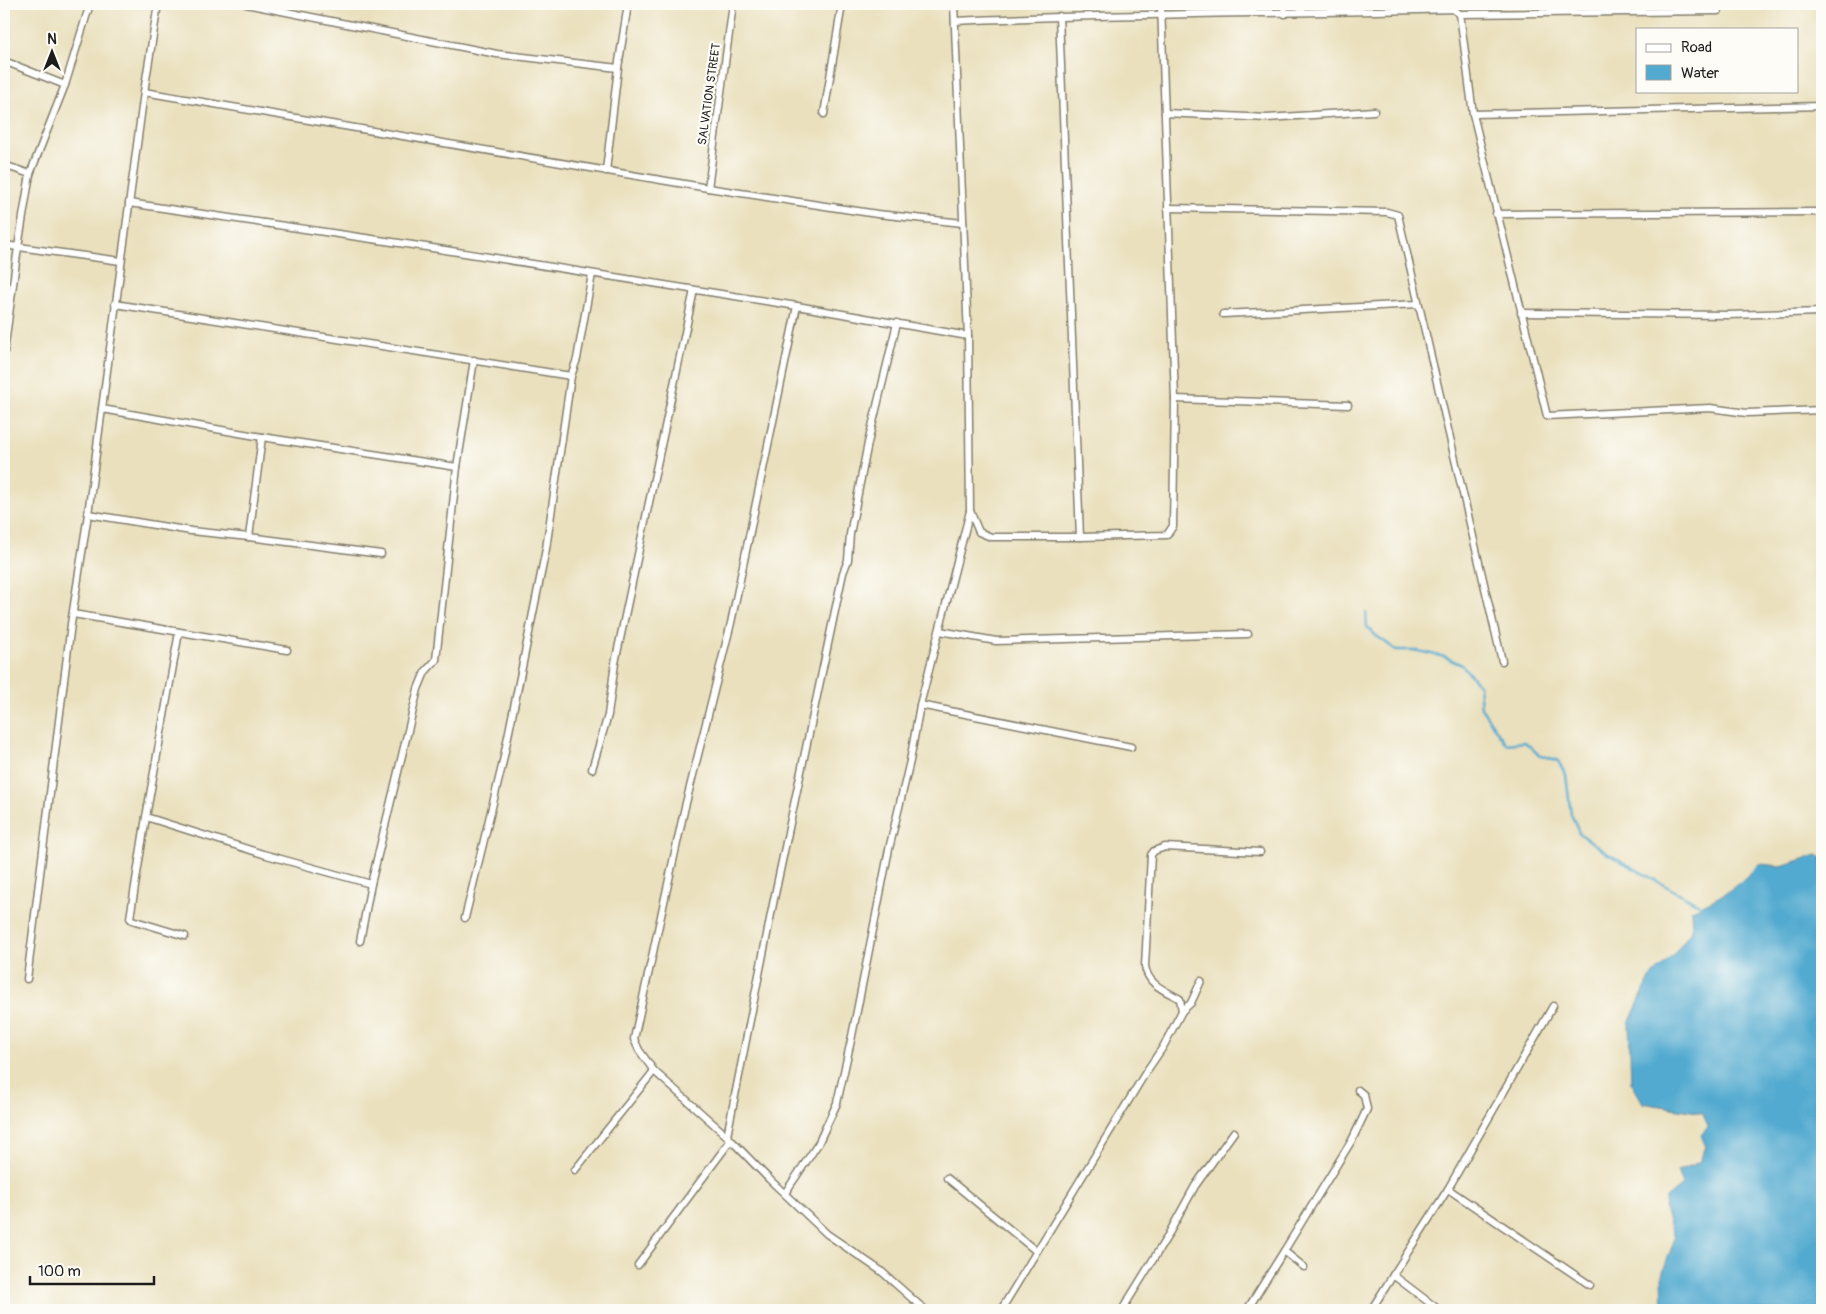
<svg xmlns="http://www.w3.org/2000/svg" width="1826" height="1314" font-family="Pangolin,sans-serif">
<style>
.water{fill:#53aad0;stroke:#386376}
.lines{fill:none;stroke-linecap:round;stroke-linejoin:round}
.stream{stroke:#53aad0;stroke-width:2.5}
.minor-casing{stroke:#837e6c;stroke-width:9}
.minor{stroke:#fff;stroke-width:6}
.labels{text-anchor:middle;stroke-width:4.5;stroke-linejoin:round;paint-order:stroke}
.street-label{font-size:12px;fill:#1c1c1c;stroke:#fdfcf7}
</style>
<rect width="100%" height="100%" fill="#fdfcf7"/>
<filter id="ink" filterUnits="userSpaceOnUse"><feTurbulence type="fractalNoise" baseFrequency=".02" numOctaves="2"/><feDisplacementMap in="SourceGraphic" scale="10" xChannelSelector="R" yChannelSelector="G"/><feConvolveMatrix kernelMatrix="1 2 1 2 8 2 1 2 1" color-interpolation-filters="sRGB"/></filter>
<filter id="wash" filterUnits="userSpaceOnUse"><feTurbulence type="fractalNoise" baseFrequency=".0096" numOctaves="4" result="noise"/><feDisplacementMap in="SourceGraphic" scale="20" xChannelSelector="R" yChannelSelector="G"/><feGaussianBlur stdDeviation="1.12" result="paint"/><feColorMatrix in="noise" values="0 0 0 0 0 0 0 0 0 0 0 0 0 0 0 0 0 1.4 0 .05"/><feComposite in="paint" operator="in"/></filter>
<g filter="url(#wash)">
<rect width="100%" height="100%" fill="#eae0bd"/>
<path class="water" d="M1817,855L1822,857V1310H1663L1662,1274L1675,1238L1664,1207L1666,1198L1682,1185L1677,1171L1699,1162L1706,1147L1701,1135L1708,1127L1703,1113L1643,1103L1631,1082L1629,1023L1650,978L1675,953L1692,930L1691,910C1722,897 1736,888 1759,864L1781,866Z"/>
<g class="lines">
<path class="stream" d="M1366,613L1367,627L1374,634L1396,650H1414L1445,657L1462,665L1479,685L1481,708L1506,744L1525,742L1538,754L1558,761L1566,775L1571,814L1579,833L1608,854L1704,907"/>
</g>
</g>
<g filter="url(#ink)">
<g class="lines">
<defs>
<g id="minor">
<path d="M246,4L497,54L618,68"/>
<path d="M954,4L968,336L970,511L979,532L991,537H1080L1059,16"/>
<path d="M1284,4L1285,14"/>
<path d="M1460,14L1718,11"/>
<path d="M955,21C1121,13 1287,14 1453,9L1460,14L1473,114L1547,416L1710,408L1747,413L1822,410"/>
<path d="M4,61L65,85L30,174L18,247L4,352"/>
<path d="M65,85L90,4"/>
<path d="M144,92L708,188L877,214L963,223"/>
<path d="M1165,113L1267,118L1374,111"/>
<path d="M824,114L842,4"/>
<path d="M1473,114L1822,106"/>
<path d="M4,165L30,174"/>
<path d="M606,171L618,68L628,4"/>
<path d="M708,188L733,4"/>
<path d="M129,203L426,247L797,306L968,336"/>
<path d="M1168,208L1387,212L1398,215L1502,661"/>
<path d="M1496,214L1822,212"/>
<path d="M4,245L121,261"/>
<path d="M115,304L571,376"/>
<path d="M797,306L731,623L684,811L634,1039L639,1050L654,1071L727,1136L769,1179L827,1234L881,1271L925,1310"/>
<path d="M1521,313L1729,315L1822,312"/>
<path d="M1223,314L1418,304"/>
<path d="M1175,399L1348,405"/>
<path d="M102,409L262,437L457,467"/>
<path d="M88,514L191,531L249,537L381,554"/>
<path d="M249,537L262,437"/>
<path d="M1080,537L1167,535L1173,526L1175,399L1161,4"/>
<path d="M73,614L287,650"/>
<path d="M940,631L996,641L1248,634"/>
<path d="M179,632L146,817L263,854L371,884"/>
<path d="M920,705L1131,747"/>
<path d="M592,769L608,715L615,663L694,290"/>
<path d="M146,817L130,918L132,920L185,936"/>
<path d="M465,918L502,766L546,549L571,376L577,359L592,274"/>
<path d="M360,941L371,884L418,689L425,672L436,660L457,467L474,360"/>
<path d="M27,979L71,624L88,514L144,92L158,4"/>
<path d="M1182,1011L1180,999C1164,990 1148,985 1145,966L1151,855L1154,851L1165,847L1260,852"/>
<path d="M727,1136L774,899L843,573L848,560L850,534L868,443L897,323"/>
<path d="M575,1170L654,1071"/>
<path d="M947,1178L1036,1251"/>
<path d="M1448,1189L1553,1006"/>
<path d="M785,1193L818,1144L837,1103L852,1036L889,849L910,761L920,705L970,511"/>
<path d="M1284,1251L1352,1140L1367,1109L1364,1095L1358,1090"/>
<path d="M638,1265L731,1140"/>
<path d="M1393,1275L1439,1310"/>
<path d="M1001,1310L1146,1072L1163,1047L1182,1011L1191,1003L1201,981"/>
<path d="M1122,1310L1167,1237L1195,1186L1234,1132"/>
<path d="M1247,1310L1284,1251L1304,1267"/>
<path d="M1371,1310L1448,1189L1590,1285"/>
</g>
</defs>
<use href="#minor" class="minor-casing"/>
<use href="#minor" class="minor"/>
</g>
</g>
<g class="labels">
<g class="street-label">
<text transform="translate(709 94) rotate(-82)" y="4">SALVATION STREET</text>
</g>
</g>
<rect width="1826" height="1314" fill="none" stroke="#fdfcf7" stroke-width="20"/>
<rect x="1636" y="28" width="162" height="65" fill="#fdfcf7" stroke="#a3a29f"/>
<rect x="1646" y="44" width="25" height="8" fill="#ffffff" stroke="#a3a29f"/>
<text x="1681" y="52" font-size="15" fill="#1c1c1c">Road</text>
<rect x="1646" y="65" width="25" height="15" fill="#53aad0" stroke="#a3a29f"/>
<text x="1681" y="78" font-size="15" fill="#1c1c1c">Water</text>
<g transform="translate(52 52)" stroke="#fdfcf7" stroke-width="4" paint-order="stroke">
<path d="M0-4L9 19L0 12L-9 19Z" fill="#1c1c1c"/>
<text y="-8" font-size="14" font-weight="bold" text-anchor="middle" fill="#1c1c1c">N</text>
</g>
<path d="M30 1276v8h124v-8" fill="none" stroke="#1c1c1c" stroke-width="2.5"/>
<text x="38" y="1276" font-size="15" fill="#1c1c1c" stroke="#fdfcf7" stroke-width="4" paint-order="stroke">100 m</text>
</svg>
